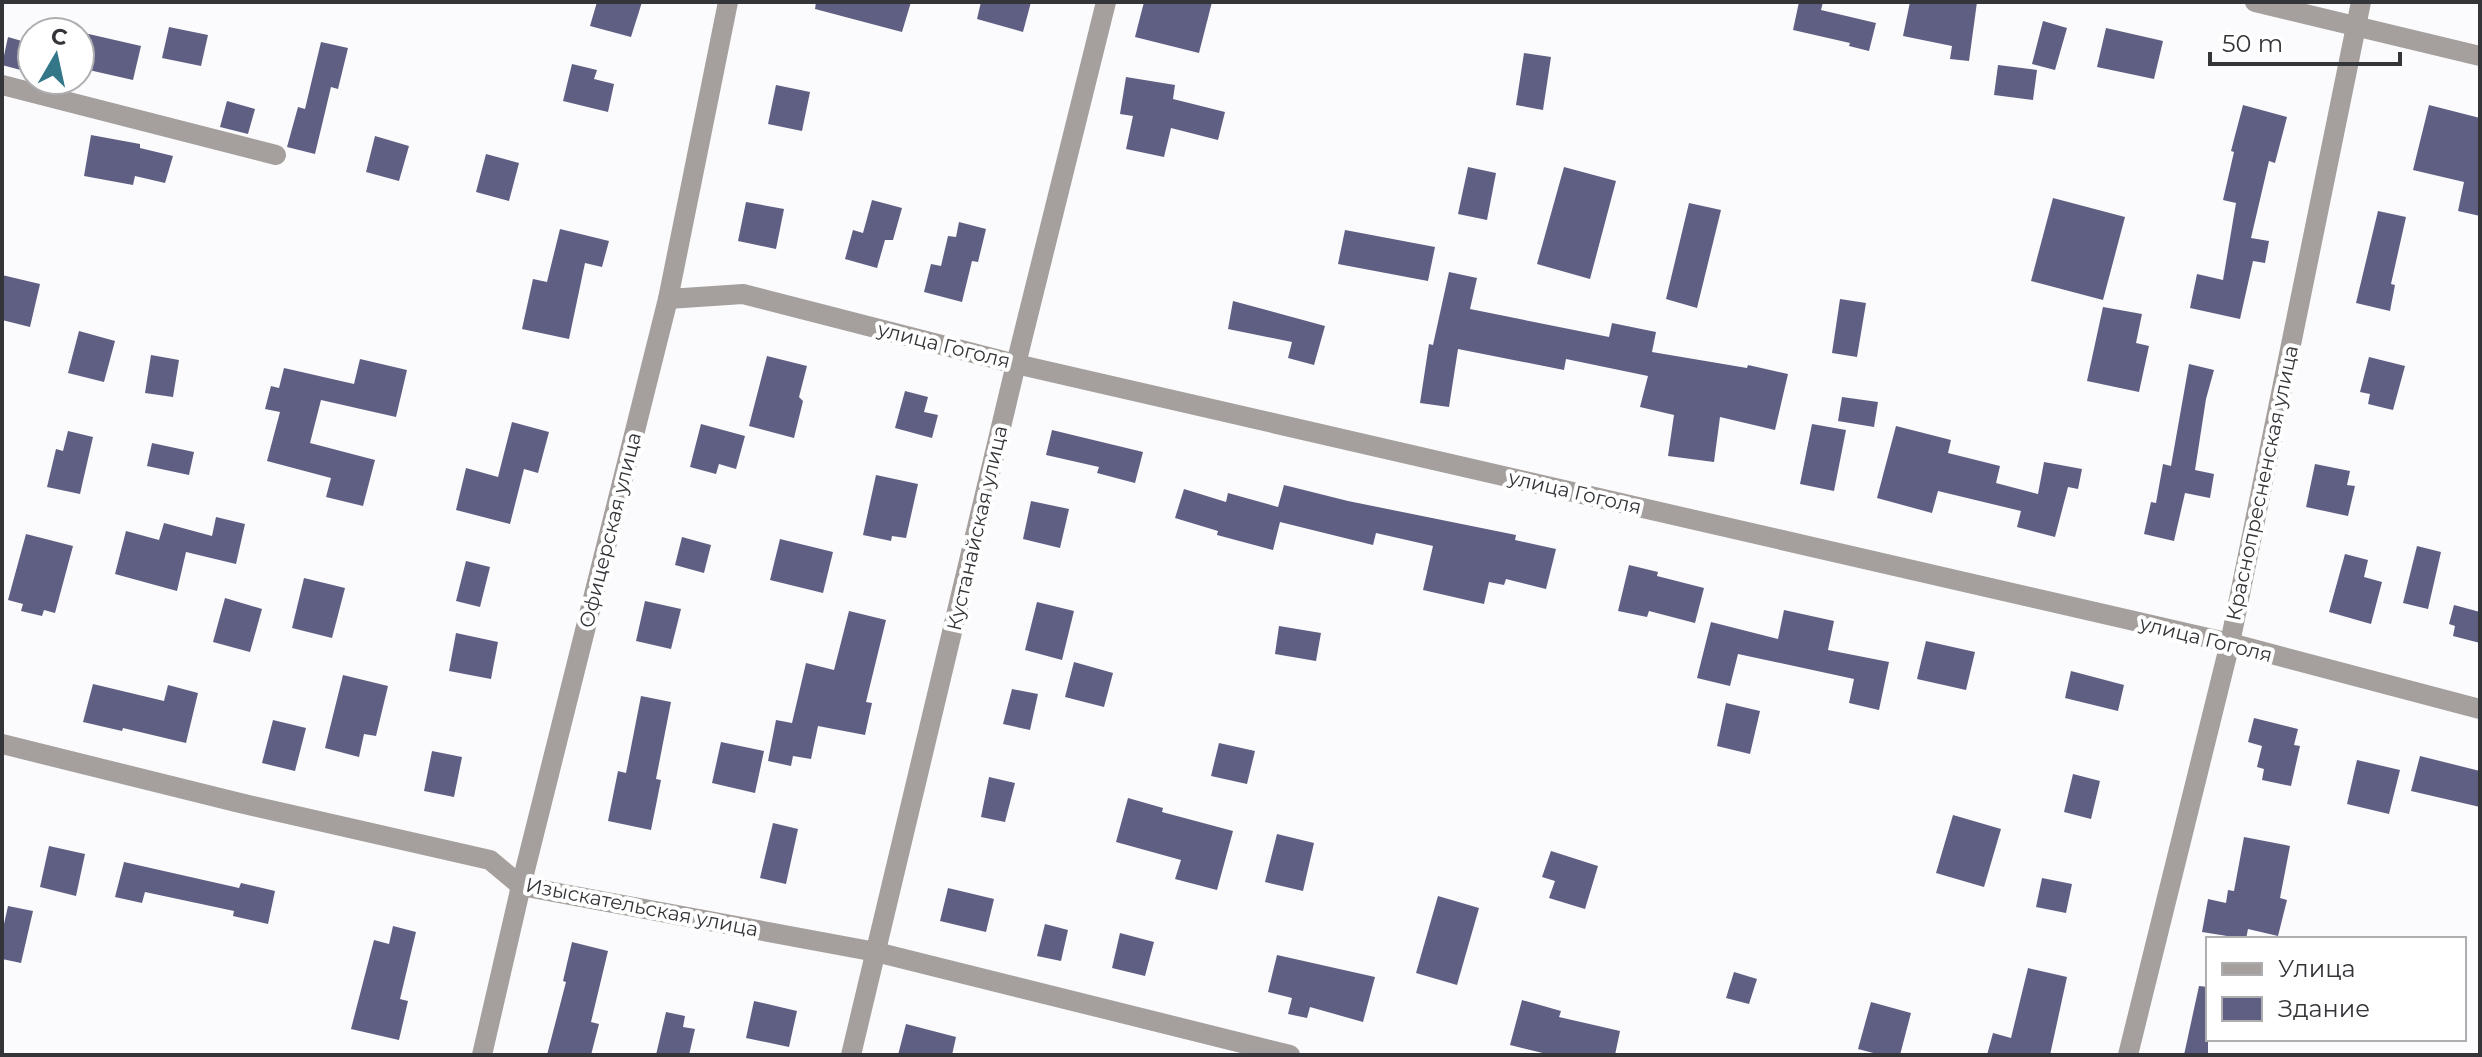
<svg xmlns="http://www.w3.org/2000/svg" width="2482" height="1057" font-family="Montserrat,sans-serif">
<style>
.building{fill:#5f5f84}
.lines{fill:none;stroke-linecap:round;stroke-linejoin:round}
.street{stroke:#a5a09d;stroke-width:20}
.labels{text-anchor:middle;stroke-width:8;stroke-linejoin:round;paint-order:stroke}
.street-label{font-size:20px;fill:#343539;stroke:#fff}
</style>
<rect width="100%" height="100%" fill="#fbfbfd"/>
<g class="building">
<path d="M597,2H642L631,37L590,26Z"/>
<path d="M816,2H911L902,32L815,9Z"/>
<path d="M981,2H1031L1023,32L977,19Z"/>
<path d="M1144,2H1212L1199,53L1135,37Z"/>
<path d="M1799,2H1823L1821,10L1876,23L1869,51L1849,46L1850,43L1793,30Z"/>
<path d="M1910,2H1977L1969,61L1950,59L1952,46L1903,36Z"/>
<path d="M2043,21L2067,28L2055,70L2032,64Z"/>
<path d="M169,27L208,35L201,66L162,58Z"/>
<path d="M2106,28L2163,41L2154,79L2097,67Z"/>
<path d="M80,32L141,46L133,80L80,68Z"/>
<path d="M8,37L32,44V73L2,65Z"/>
<path d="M321,42L348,48L338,89L331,87L315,154L287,147L298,107L305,109Z"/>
<path d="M1524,53L1551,57L1543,110L1516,105Z"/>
<path d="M572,64L597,70L594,79L614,84L608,112L563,101Z"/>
<path d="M1998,65L2037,70L2033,100L1994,95Z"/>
<path d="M1126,77L1175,85L1173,99L1225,112L1218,140L1171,128L1164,157L1126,149L1133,116L1120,114Z"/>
<path d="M776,85L810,92L802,131L768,124Z"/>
<path d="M227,101L255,109L248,134L220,127Z"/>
<path d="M2243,105L2287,117L2275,163L2269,161L2251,238L2269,241L2265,263L2253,261L2240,319L2190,308L2197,274L2223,280L2236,203L2223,200L2234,152L2231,151Z"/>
<path d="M2429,105L2480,118V216L2458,211L2464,182L2413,170Z"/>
<path d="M91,135L140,144V148L173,156L165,183L135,176L133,185L84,176Z"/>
<path d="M375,136L409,146L399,181L366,172Z"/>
<path d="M486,154L519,163L509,201L476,192Z"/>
<path d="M1468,167L1496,173L1487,220L1458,214Z"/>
<path d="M1564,167L1616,181L1590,279L1537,264Z"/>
<path d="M2053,198L2125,217L2103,300L2031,281Z"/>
<path d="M872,200L902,208L893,240H885L877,268L845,259L853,230L863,233Z"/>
<path d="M746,202L784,209L776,249L738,241Z"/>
<path d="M1689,203L1721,210L1697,308L1666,299Z"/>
<path d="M2378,211L2406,217L2391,284L2395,285L2390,311L2356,303Z"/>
<path d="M959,222L986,229L978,262L972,261L962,302L924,292L931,264L941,266L948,236L956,237Z"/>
<path d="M560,229L609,241L602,267L585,263L569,339L522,329L533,279L547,282Z"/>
<path d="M1345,230L1435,247L1428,281L1338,264Z"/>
<path d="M1449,272L1477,278L1470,309L1609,337L1612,323L1656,332L1652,352L1747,368L1748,365L1788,374L1775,430L1720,417L1714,462L1668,456L1674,415L1640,407L1648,376L1566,359L1564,370L1458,349L1449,407L1420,403L1429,344L1433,345Z"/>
<path d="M2,275L40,284L30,327L2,320Z"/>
<path d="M1840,299L1866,303L1857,357L1832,353Z"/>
<path d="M1233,301L1325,326L1314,365L1288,358L1292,342L1228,329Z"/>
<path d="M2103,307L2142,314L2136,343L2149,346L2139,392L2087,381Z"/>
<path d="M79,331L115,341L104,382L68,373Z"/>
<path d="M151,355L179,360L173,397L145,393Z"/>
<path d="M767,356L807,366L799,397L803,401L794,438L749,426Z"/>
<path d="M2369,357L2405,366L2393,410L2368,404L2370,394L2360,392Z"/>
<path d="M360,359L407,370L396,417L321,400L310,443L375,460L363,506L326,497L331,478L267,461L280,412L265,409L271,386L279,388L284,368L354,384Z"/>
<path d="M2189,364L2214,370L2206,399L2195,470L2214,474L2210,498L2185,493L2174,541L2144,534L2151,502L2156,503L2163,464L2171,466Z"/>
<path d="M905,391L928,397L924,412L938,415L932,438L895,428Z"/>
<path d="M1842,397L1878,402L1874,427L1838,421Z"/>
<path d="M512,422L549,432L538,473L524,469L510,524L456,510L466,468L498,477Z"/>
<path d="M701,424L745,436L736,469L719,464L716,474L690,467Z"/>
<path d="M1812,424L1846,430L1834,491L1800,484Z"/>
<path d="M1896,426L1951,440L1948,453L2000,466L1996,483L2038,494L2044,462L2082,469L2078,489L2068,487L2055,537L2017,527L2021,511L1938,491L1932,513L1877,498Z"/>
<path d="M1052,430L1143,452L1135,483L1097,473L1099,467L1046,455Z"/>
<path d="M68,431L93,437L80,494L47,487L56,449L63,451Z"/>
<path d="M152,443L194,452L189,475L147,466Z"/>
<path d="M2315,464L2350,471L2347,485L2355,486L2348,516L2306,507Z"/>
<path d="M876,475L918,484L906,538L892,536L891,541L863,535Z"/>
<path d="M1284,485L1348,501L1516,535L1515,540L1556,549L1546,589L1506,579L1504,585L1489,582L1484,604L1423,590L1433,546L1376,533L1373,545L1280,522L1273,550L1217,535L1218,531L1175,518L1184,489L1226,502L1228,493L1278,507Z"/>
<path d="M1031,501L1069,509L1060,548L1023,539Z"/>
<path d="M216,517L245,524L236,564L186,552L177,591L115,574L126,531L159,540L164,523L212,536Z"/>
<path d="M26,534L73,546L55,613L44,610L42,616L21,611L23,604L8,600Z"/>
<path d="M682,537L711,545L704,573L675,565Z"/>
<path d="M780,539L833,552L823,593L770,580Z"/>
<path d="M2417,546L2441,552L2428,609L2403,603Z"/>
<path d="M2345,554L2368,560L2364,577L2382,582L2371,624L2329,612Z"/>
<path d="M466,561L490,567L480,607L456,601Z"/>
<path d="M1629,565L1658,572L1657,576L1704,588L1695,623L1649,611L1647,617L1618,611Z"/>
<path d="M304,578L345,588L332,638L292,628Z"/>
<path d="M225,598L262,609L250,652L213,642Z"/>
<path d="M645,601L681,609L671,649L636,641Z"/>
<path d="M1037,602L1074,611L1062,660L1025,650Z"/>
<path d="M2454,605L2480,612V643L2453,636L2455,626L2449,624Z"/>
<path d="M1784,610L1834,621L1828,650L1889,662L1879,710L1849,703L1854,679L1738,654L1730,686L1697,678L1711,622L1778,639Z"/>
<path d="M849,611L886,620L866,702L872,703L865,735L818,726L811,759L793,756L791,766L768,761L776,720L792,723L806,663L834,670Z"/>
<path d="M1279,626L1321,633L1316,661L1275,654Z"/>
<path d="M456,633L498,642L491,679L449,671Z"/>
<path d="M1926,641L1975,652L1966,690L1917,679Z"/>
<path d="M1074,662L1113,673L1104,707L1065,697Z"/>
<path d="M2071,671L2124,685L2118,711L2065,698Z"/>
<path d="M343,675L388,686L376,736L364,734L359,757L325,748Z"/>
<path d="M93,684L164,701L168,685L198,693L186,743L123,728L122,731L83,722Z"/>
<path d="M1012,689L1038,694L1030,730L1003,724Z"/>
<path d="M641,696L671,702L656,779L661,780L651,830L608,821L618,771L626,773Z"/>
<path d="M1726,703L1760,711L1750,754L1717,746Z"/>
<path d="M2254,718L2298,729L2294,745L2300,746L2291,786L2262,780L2264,769L2257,767L2262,746L2248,742Z"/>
<path d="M273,720L306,728L295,771L262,763Z"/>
<path d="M721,742L764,751L755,793L712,783Z"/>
<path d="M1219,743L1255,751L1247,784L1211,776Z"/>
<path d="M432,751L462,757L454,797L424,791Z"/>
<path d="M2420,756L2480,771V807L2411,791Z"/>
<path d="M2357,760L2400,770L2389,814L2347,804Z"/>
<path d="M2073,774L2100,781L2091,819L2064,812Z"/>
<path d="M989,777L1015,783L1005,822L981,817Z"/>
<path d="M1128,798L1163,808L1162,812L1233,831L1217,890L1175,879L1181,860L1116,842Z"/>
<path d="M1953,815L2001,829L1984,887L1936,873Z"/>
<path d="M773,823L798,829L786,884L760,878Z"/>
<path d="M1277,834L1314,843L1303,891L1265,882Z"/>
<path d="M2244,837L2290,846L2280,898L2287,900L2278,936L2248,929L2246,939L2202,932L2208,899L2226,903L2228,890L2234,891Z"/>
<path d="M49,846L85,854L76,896L40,887Z"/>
<path d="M1551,851L1598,866L1585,909L1549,898L1555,881L1542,877Z"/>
<path d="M124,862L239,888L241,883L275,891L268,924L233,916L234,911L145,892L142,903L115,897Z"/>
<path d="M2042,878L2072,884L2066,913L2036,907Z"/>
<path d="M948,888L994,899L986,932L940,921Z"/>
<path d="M1438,896L1479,908L1457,985L1416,973Z"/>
<path d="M8,906L33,911L21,963L2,959V933Z"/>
<path d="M1045,924L1068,930L1061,961L1037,956Z"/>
<path d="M393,926L416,932L400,999L408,1001L399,1040L351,1029L374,940L389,944Z"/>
<path d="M1120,933L1154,942L1145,976L1112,968Z"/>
<path d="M572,942L608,951L591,1022L599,1024L591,1055H547L566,982L563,981Z"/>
<path d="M1277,955L1375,977L1363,1022L1310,1007L1307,1018L1288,1014L1292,998L1268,992Z"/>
<path d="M2028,968L2067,977L2050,1055H1987L1993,1033L2011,1038Z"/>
<path d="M1734,972L1757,979L1749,1004L1726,998Z"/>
<path d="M2199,986L2208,987V1055H2184Z"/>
<path d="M1522,1000L1561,1011L1559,1017L1620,1031L1615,1055H1551L1510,1045Z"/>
<path d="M754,1001L797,1011L789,1047L746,1038Z"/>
<path d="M1871,1002L1911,1013L1900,1055H1881L1858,1049Z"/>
<path d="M666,1012L685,1016L683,1027L695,1029L689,1055H656Z"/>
<path d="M906,1024L956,1037L952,1055H898Z"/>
</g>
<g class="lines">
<g class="street">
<path d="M2255,2L2480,56"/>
<path d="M2,85L276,155"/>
<path d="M668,299L743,294L1016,364L2230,643L2480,709"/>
<path d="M2,744L240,803L490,860L521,886L876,952L1290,1055"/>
<path d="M482,1055L521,886L668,299L728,2"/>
<path d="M851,1055L1016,364L1106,2"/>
<path d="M2128,1055L2230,643L2361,2"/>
</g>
</g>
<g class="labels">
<g class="street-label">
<text transform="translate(944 345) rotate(14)" y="7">улица Гоголя</text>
<text transform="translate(2262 483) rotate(-78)" y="7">Краснопресненская улица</text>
<text transform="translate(1575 492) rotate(13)" y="7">улица Гоголя</text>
<text transform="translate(977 528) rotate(-77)" y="7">Кустанайская улица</text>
<text transform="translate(610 530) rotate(-76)" y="7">Офицерская улица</text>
<text transform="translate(2206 639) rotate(14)" y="7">улица Гоголя</text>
<text transform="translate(642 907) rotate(11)" y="7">Изыскательская улица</text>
</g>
</g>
<rect width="2482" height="1057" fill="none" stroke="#343539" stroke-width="8"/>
<rect x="2206" y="937" width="260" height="104" fill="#ffffff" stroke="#aeaeb0" stroke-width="2"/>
<rect x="2222" y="963" width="40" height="12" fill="#a5a09d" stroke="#aeaeb0" stroke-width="2"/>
<text x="2278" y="977" font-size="24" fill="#343539">Улица</text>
<rect x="2222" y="997" width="40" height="24" fill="#5f5f84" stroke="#aeaeb0" stroke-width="2"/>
<text x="2278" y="1017" font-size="24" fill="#343539">Здание</text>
<g transform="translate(56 56) rotate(9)"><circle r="38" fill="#ffffff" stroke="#aeaeb0" stroke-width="2"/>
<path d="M0-6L14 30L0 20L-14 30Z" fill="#347788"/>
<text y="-12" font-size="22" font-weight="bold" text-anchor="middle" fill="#343539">С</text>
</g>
<path d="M2210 52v12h190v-12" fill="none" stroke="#343539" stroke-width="4"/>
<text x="2222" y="52" font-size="24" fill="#343539" stroke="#ffffff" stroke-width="6" paint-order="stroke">50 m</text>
</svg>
